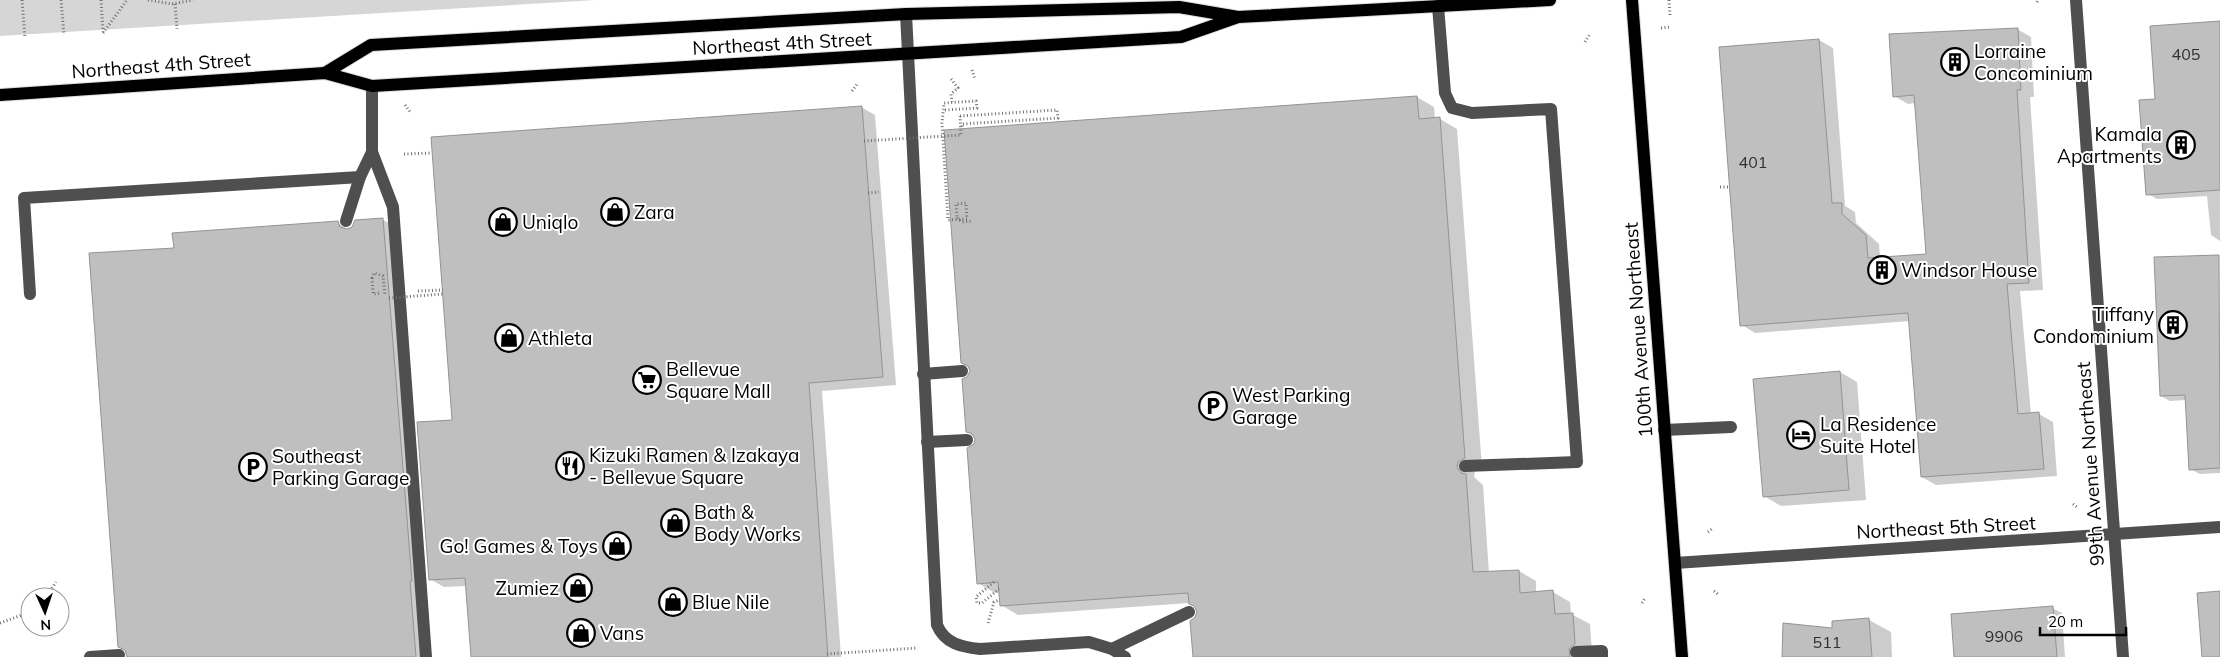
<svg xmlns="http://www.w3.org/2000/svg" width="2220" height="657" font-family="Mulish,sans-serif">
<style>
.green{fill:#d6d6d6}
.shadow{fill:#0003}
.building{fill:#bfbfbf;stroke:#939393}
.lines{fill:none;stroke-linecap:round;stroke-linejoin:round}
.major-casing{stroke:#dbdbdb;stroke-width:14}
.path{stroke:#717171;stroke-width:3;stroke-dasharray:1 2.5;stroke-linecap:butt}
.minor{stroke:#4f4f4f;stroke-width:12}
.major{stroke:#000;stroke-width:12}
.path-bridge{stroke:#717171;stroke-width:3;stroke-dasharray:1 2.5;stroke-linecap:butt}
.labels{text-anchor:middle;stroke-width:4;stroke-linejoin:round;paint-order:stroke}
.number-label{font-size:16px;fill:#303030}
.street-label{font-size:19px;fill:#000;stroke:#fff}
.poi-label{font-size:19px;fill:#000;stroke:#fff;text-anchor:start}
</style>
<rect width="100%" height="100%" fill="#fff"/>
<path class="green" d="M0,0H596L0,36Z"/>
<g class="shadow">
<path d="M2220,22V241L2211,235L2207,196L2157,199L2148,194L2156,100Z"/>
<path d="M2017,29L2031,37L2034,97H2030L2043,290L2020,291L2031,414H2039L2053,422L2057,476L1936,485L1922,477L1910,321L1755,333L1742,325L1819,40L1833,48L1845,206L1855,212L1856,223L1879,244L1880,258L1927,255L1916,103L1908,104L1894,96Z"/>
<path d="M1417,97L1434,107L1435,119H1440L1457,129L1482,468L1475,471L1474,477L1483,485L1489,573L1519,571L1536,581V593L1553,592L1570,602L1571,614L1590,624L1592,654L1587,657H1194L1198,608L1189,603L1018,615L1001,605L1000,592L995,593L978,583L976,439L967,431Z"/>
<path d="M861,107L875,115L896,385L822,391L841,657H472L467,586L444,587L430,579L453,421Z"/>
<path d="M383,220L393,225L424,657H128L175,249L338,223L348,230L353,228L356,221Z"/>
<path d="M2218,256L2220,473L2200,474L2190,469L2186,400L2170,401L2161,396Z"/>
<path d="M1840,372L1857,382L1866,500L1781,506L1764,496Z"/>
<path d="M2052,608L2062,613L2065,657H1955Z"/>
<path d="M1869,620L1891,632L1892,657H1783L1833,629V622Z"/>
</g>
<g class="building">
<path d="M2220,21V190L2146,195L2139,100L2155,99L2150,26Z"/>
<path d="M2018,28L2021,90H2017L2029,283L2007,284L2018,414L2039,412L2044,469L1921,477L1908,313L1740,326L1719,47L1819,39L1832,203H1842V214L1866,235L1868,258L1926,254L1914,95L1893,97L1889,34Z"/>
<path d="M1417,96L1419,119L1440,117L1465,458L1458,462L1457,467L1461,473L1466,474L1473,572L1519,570L1520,593L1553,590L1555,614L1573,613L1575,644L1569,649L1570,657H1193L1190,621L1195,617L1197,612L1194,606L1189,604L1188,593L1000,606L998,582L977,584L967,448L974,444L975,439L971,433L966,432L962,379L967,377L970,371L968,366L961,363L944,130Z"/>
<path d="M862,106L883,377L809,383L828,657H471L465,578L429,580L417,422L452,420L431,137Z"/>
<path d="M383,218L412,581H410L416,657H127L125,650L118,647L89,253L174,248L172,233L338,221L340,227L347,229L352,227L355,220Z"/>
<path d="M2219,255L2220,468L2189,470L2185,395L2160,396L2154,257Z"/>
<path d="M1840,371L1849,490L1763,497L1753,379Z"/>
<path d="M2220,591V657H2202L2197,593Z"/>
<path d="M2053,606L2057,657H1954L1951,614Z"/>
<path d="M1869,618L1872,657H1782L1783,623L1832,628V621Z"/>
</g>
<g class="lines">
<defs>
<g id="major">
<path d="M1632,0L1682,657"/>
<path d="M325,73L371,45L906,14L1179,7L1238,17L1550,0"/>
<path d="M0,95L325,73L372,86L1181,37L1238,17"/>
</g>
</defs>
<use href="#major" class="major-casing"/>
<g class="path">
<path d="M22,0L25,38"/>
<path d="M61,0L64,35"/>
<path d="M101,0L103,32"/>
<path d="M148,0L172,4L193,0"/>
<path d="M1669,0L1670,16"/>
<path d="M2037,2L2038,0"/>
<path d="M175,4L177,29"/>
<path d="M1661,28L1670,27"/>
<path d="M103,33L127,0"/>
<path d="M1585,42L1590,34"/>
<path d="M972,70L975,79"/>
<path d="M951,79L958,88L951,94L952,102"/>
<path d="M852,91L858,83"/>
<path d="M405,105L411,113"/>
<path d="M945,110L977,108L976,101L944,103L942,123L948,220L967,219L966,203L956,204L957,218"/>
<path d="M960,116L1057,110L1058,118L962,124V128"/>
<path d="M404,154L432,153"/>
<path d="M1720,187H1730"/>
<path d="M868,193L879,192"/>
<path d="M372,278L373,294L380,293"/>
<path d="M418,291L443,290"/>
<path d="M2073,504L2077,507"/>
<path d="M1708,532L1712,529"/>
<path d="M994,582L976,597L977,603H982L999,589"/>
<path d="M1714,591L1719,595"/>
<path d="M46,597L56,582"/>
<path d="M1642,603L1645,598"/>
<path d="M0,623L30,612"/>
<path d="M988,623L994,602L999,600"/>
<path d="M827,654L917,648"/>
</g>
<g class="minor">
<path d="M2076,0L2123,657"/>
<path d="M1438,6L1445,93L1452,108L1472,113L1551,109L1577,462L1465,466"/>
<path d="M906,14L937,625C945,644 962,647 980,649L1089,642L1112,649L1125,657"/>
<path d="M372,86V152L393,207L426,657"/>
<path d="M346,221L360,177L372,152"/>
<path d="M30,294L24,198L360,177"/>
<path d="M923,374L962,371"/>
<path d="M1664,430L1731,427"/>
<path d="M927,442L967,440"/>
<path d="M1675,563L2220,527"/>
<path d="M1112,649L1189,612"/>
<path d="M1576,652L1602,651V657"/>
<path d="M90,657L119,655"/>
</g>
<use href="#major" class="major"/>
<g class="path-bridge">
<path d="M864,141L961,135L960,116"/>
<path d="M957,218L962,222L972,221"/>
<path d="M372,278L374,273L383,276L385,296"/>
<path d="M389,298L443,294"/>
</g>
</g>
<defs>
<symbol id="building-ring" viewBox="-11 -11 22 22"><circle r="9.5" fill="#fff" stroke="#000" stroke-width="1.5"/><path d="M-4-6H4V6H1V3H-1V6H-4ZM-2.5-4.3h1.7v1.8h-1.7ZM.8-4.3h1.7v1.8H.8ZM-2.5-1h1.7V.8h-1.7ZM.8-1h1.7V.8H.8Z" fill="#000"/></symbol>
<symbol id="shop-ring" viewBox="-11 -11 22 22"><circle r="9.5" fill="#fff" stroke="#000" stroke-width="1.5"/><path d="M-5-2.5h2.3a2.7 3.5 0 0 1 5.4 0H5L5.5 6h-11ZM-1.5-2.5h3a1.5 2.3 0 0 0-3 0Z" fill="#000"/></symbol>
<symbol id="supermarket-ring" viewBox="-11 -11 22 22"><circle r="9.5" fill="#fff" stroke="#000" stroke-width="1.5"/><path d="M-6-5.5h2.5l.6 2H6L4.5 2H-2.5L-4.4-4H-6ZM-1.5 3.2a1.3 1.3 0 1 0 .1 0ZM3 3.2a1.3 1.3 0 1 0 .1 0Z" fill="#000"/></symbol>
<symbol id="parking-ring" viewBox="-11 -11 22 22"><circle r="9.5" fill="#fff" stroke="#000" stroke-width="1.5"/><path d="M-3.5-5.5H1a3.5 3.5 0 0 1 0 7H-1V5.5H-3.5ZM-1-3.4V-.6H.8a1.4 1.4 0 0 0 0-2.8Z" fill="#000"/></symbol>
<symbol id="hotel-ring" viewBox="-11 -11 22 22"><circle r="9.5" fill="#fff" stroke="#000" stroke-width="1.5"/><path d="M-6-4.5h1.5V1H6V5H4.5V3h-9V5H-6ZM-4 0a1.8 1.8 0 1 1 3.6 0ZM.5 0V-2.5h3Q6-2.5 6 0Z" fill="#000"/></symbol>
<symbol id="restaurant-ring" viewBox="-11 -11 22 22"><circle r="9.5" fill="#fff" stroke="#000" stroke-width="1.5"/><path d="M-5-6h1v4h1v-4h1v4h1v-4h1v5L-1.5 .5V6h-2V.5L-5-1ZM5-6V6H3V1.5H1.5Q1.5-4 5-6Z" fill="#000"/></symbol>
</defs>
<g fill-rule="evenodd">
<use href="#building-ring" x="1939" y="46" width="32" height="32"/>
<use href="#building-ring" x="2165" y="129" width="32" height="32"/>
<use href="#shop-ring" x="599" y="196" width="32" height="32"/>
<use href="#shop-ring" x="487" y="206" width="32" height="32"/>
<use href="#building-ring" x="1866" y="254" width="32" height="32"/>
<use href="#building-ring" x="2157" y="309" width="32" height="32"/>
<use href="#shop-ring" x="493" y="322" width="32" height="32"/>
<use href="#supermarket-ring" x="631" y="364" width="32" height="32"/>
<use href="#parking-ring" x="1197" y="390" width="32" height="32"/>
<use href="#hotel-ring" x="1785" y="419" width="32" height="32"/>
<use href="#restaurant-ring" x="554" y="450" width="32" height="32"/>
<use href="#parking-ring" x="237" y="451" width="32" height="32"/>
<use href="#shop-ring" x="659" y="507" width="32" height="32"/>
<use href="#shop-ring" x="601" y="530" width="32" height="32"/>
<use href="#shop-ring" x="562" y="572" width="32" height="32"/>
<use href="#shop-ring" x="657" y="586" width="32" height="32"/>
<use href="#shop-ring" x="565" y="617" width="32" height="32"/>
</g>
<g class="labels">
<g class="number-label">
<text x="2186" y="60">405</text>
<text x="1753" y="168">401</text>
<text x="2004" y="642">9906</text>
<text x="1827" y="648">511</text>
</g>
<g class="street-label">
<text transform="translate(782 43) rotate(-3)" y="7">Northeast 4th Street</text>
<text transform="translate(161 65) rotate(-4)" y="7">Northeast 4th Street</text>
<text transform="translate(1638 330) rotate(-94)" y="7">100th Avenue Northeast</text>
<text transform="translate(2090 464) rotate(-94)" y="7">99th Avenue Northeast</text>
<text transform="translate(1946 527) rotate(-3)" y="7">Northeast 5th Street</text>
</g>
<g class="poi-label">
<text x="1974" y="58">Lorraine<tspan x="1974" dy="22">Concominium</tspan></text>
<text x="2162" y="141" text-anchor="end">Kamala<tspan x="2162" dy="22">Apartments</tspan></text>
<text x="634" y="219">Zara</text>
<text x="522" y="229">Uniqlo</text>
<text x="1901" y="277">Windsor House</text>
<text x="2154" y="321" text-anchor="end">Tiffany<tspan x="2154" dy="22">Condominium</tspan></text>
<text x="528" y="345">Athleta</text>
<text x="666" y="376">Bellevue<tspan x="666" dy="22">Square Mall</tspan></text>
<text x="1232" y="402">West Parking<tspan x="1232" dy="22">Garage</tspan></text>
<text x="1820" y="431">La Residence<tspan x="1820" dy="22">Suite Hotel</tspan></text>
<text x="589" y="462">Kizuki Ramen &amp; Izakaya<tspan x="589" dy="22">- Bellevue Square</tspan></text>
<text x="272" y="463">Southeast<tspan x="272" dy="22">Parking Garage</tspan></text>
<text x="694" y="519">Bath &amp;<tspan x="694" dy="22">Body Works</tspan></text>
<text x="598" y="553" text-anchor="end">Go! Games &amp; Toys</text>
<text x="559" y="595" text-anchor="end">Zumiez</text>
<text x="692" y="609">Blue Nile</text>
<text x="600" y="640">Vans</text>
</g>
</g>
<g transform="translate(45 612) rotate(177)"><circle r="24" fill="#ffffff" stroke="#999999"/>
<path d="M0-4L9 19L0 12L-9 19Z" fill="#000000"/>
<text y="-8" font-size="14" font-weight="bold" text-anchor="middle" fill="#000000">N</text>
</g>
<path d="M2040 627v8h86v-8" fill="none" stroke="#000000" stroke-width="2.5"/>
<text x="2048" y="627" font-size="15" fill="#000000" stroke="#ffffff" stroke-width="4" paint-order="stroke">20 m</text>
</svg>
